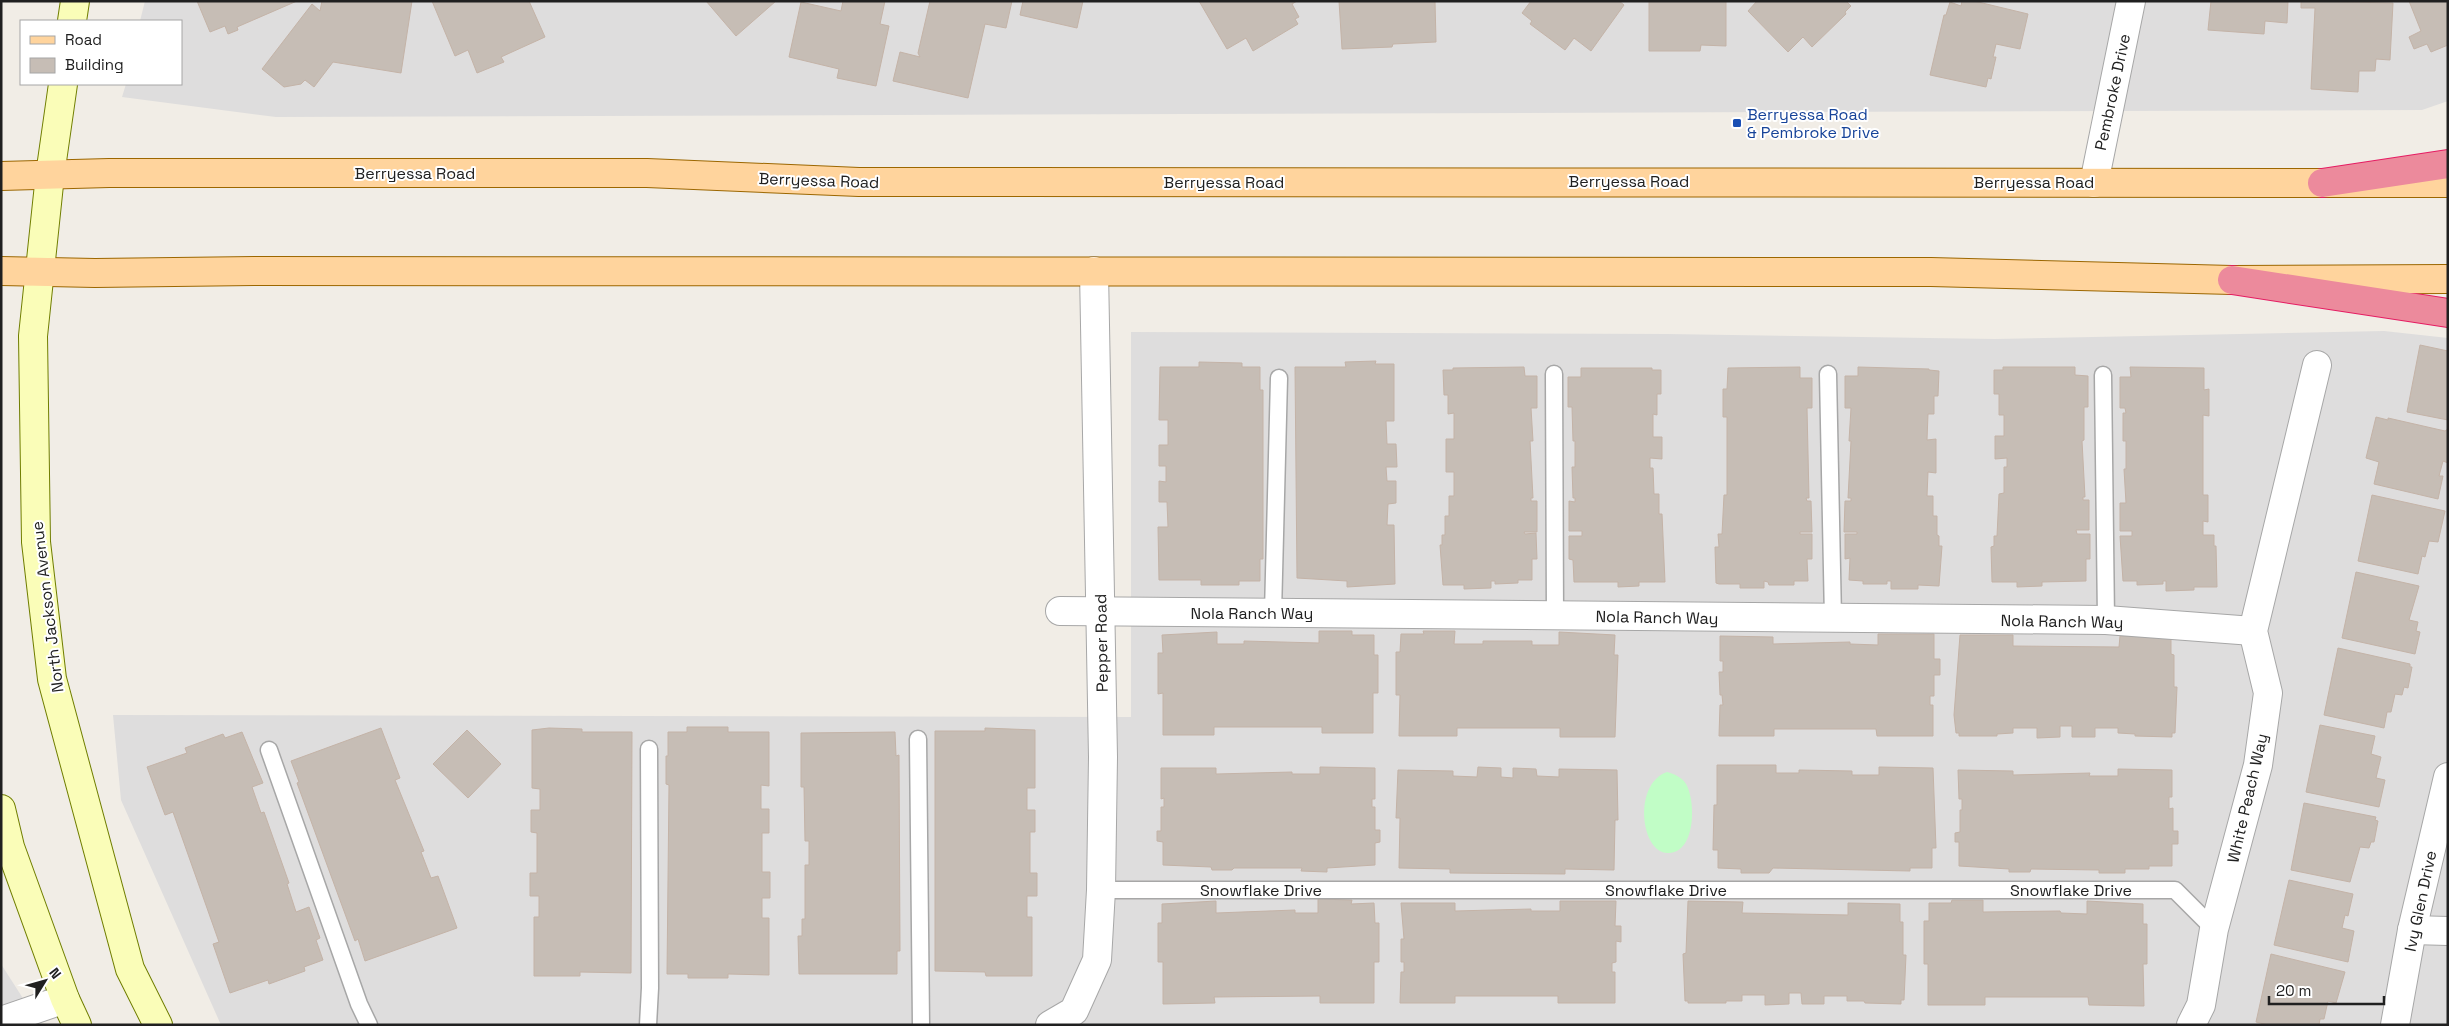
<svg xmlns="http://www.w3.org/2000/svg" width="2449" height="1026" font-family="'Space Grotesk',sans-serif">
<style>
.residential{fill:#dedddd}
.park{fill:#c1fdc6}
.building{fill:#c6bdb5;stroke:#c4b3a7}
.lines{fill:none;stroke-linecap:round;stroke-linejoin:round}
.lane-casing{stroke:#a7a7a7;stroke-width:19}
.street-casing{stroke:#a7a7a7;stroke-width:30}
.secondary-casing{stroke:#707e00;stroke-width:30}
.primary-casing{stroke:#9c6700;stroke-width:30}
.highway-casing{stroke:#e51c62;stroke-width:30}
.lane{stroke:#fff;stroke-width:16}
.street{stroke:#fff;stroke-width:28}
.secondary{stroke:#fafdb8;stroke-width:28}
.primary{stroke:#ffd49d;stroke-width:28}
.highway{stroke:#ec8a9c;stroke-width:28}
.transit-dot{fill:#1a4fb4;stroke:#fff;stroke-width:2}
.labels{text-anchor:middle;stroke-width:4;stroke-linejoin:round;paint-order:stroke}
.street-label{font-size:16px;fill:#202020;stroke:#fff}
.transit-label{font-size:16px;fill:#164399;stroke:#fff;text-anchor:start}
</style>
<rect width="100%" height="100%" fill="#f1ede6"/>
<g class="residential">
<path d="M145,1H2448V101L2422,110L276,117L122,97L126,84H181V21H140Z"/>
<path d="M2384,331L2448,338V1025H221L121,800L113,715L1131,717V332L1667,334L1995,339Z"/>
<path d="M1,964L40,1025H1Z"/>
</g>
<path class="park" d="M1667,772C1674,774 1682,777 1686,784C1696,801 1696,852 1669,853C1641,855 1632,784 1667,772Z"/>
<g class="building">
<path d="M197,1H297L237,27L238,30L228,34L225,26L210,32Z"/>
<path d="M322,1H412L401,73L333,62L314,87L305,80L301,84L284,87L262,69L312,4L320,11Z"/>
<path d="M432,1H529L545,37L501,57L504,62L477,73L468,50L455,56Z"/>
<path d="M706,1H776L736,36Z"/>
<path d="M843,1H885L880,24L889,26L876,86L837,78L839,69L789,57L801,2L841,11Z"/>
<path d="M930,1H1012L1006,28L985,24L968,98L893,81L900,52L920,57L918,53Z"/>
<path d="M1023,1H1083L1077,28L1020,15Z"/>
<path d="M1199,1H1297L1292,4L1299,17L1295,19L1298,24L1253,51L1246,38L1227,49Z"/>
<path d="M1339,1H1435L1436,42L1393,44L1392,47L1342,49Z"/>
<path d="M1531,1H1619L1624,5L1591,51L1574,38L1565,50L1530,24L1532,21L1522,13Z"/>
<path d="M1649,1H1726V46L1701,45L1700,51H1649Z"/>
<path d="M1757,1H1846L1851,6L1845,12L1846,14L1812,47L1803,37L1788,52L1748,11Z"/>
<path d="M1962,1H1974L2028,14L2020,49L1996,44L1993,57H1996L1991,79L1988,78L1986,87L1930,75L1944,15H1946L1950,2L1961,6Z"/>
<path d="M2211,1H2288L2287,23L2265,21L2264,34L2208,30Z"/>
<path d="M2301,1L2393,3L2390,60L2376,59L2375,71H2359L2358,92L2311,89L2315,8H2301Z"/>
<path d="M2409,1H2448V45L2431,52L2427,44L2414,49L2409,37L2421,31Z"/>
<path d="M2420,345L2448,351V420L2407,412Z"/>
<path d="M1376,361L1375,364H1394V421H1386L1387,444H1396L1397,467H1386L1387,481H1396V503L1388,504L1387,525H1394L1395,584L1347,587V581L1297,578L1295,367H1346L1345,362Z"/>
<path d="M1199,362L1242,363V367H1260V390H1263V559H1260V581H1239V585H1201V580H1159L1158,527H1168L1167,502H1159V481L1166,482V466H1159V445H1168V420H1159L1160,367H1199Z"/>
<path d="M1524,367L1525,376H1537V408H1531L1533,441H1530L1533,498H1531V501H1537V532H1524L1525,534L1536,533L1537,559H1532V580H1518V583L1495,584V581H1491V588L1464,589V585H1443L1440,545H1442V535H1445V516H1449V496H1454V472H1446V439H1454V413L1448,414V395H1444L1443,370H1453V368Z"/>
<path d="M1800,367V378H1812V408H1807L1809,498H1806L1807,501H1811L1812,532H1800V534H1812V559H1807L1808,581H1794V585H1769L1768,582L1764,581V588H1740V584H1719L1716,583L1715,547H1719L1718,534H1722L1724,495H1727V417H1723V389H1727L1728,368Z"/>
<path d="M1858,367L1929,369V370L1939,371L1938,396H1934V414H1928L1927,440L1936,439V473L1928,472L1927,496H1933V516H1937V535L1939,536V546H1942L1939,586L1918,585V589H1891V581H1887V584H1863V581L1849,580L1850,558L1845,559V534H1857V532H1844L1845,501H1851V498H1848L1851,441H1849L1851,408H1845V376H1858Z"/>
<path d="M2003,367H2075V375L2088,376V407H2084V440L2082,441L2085,497H2083V500H2089V530H2076L2077,534H2090V559H2086V581L2042,582V586L2017,587V582H1992L1991,547L1994,546V536H1997L1999,494L2004,493V467H2007V458L1995,459V436H2004V415H1999V394H1994V370H2003Z"/>
<path d="M2130,367L2204,368V390L2209,389V416L2203,415V495H2208V522L2203,521V535H2214V546H2216L2217,587H2194V590L2166,591V581H2163V584L2137,585V581H2123L2120,536H2132V531H2120V503H2126L2124,469H2126V441H2123V413H2126L2125,408H2120V377H2131Z"/>
<path d="M1581,368H1652V370H1661V394H1657V415L1653,414V437H1662V459L1650,458V468H1653L1654,494H1659V514H1662L1665,582H1639V586L1618,587V582H1574L1573,560L1569,559V536H1582V531H1569V501L1575,502V498H1573L1572,467H1575V441H1573L1572,407H1568V377H1581Z"/>
<path d="M2376,417L2388,420V418L2445,431L2448,429V463L2443,461L2439,476H2443L2438,499L2374,484L2379,462L2366,458Z"/>
<path d="M2372,495L2445,511L2438,542L2429,541L2425,557L2422,556L2418,574L2358,561Z"/>
<path d="M2356,572L2419,586L2409,620L2418,622L2416,631L2420,632L2415,654L2342,638Z"/>
<path d="M1319,631H1352V635H1374V655H1378V693H1373V733H1322V727H1214V735H1163V693L1158,694V653H1163L1162,635L1217,632V644H1244V641L1319,643Z"/>
<path d="M1423,631H1455L1454,644H1483V641H1532V645H1559V632L1615,635L1614,655H1618L1615,737H1560V728H1457V736H1399L1400,695H1396V652H1400L1401,634H1424Z"/>
<path d="M1878,634H1934V659H1940V675H1934V696H1930V705H1933V736H1877L1876,729H1774V736H1719L1720,705H1723L1722,695H1720L1719,672H1723V661H1720V636L1773,637V644L1850,642V644L1878,645Z"/>
<path d="M1960,635H2013V646L2119,647L2120,636H2171V654L2174,655V687H2177L2175,733H2172V737L2135,736V734L2118,733V728H2095V737H2072V726H2060V737L2037,738V728H2013V733L1997,734V736H1959V733H1956L1954,715Z"/>
<path d="M2338,648L2410,664V667H2412L2408,688L2404,687L2402,695L2395,694L2391,712H2387L2384,728L2324,715Z"/>
<path d="M2320,725L2375,736L2371,754L2381,757L2376,778L2385,780L2379,807L2306,792Z"/>
<path d="M687,727H728V732H769V786L761,785V809H769V833H762V872H770V898H762V918H769V975L728,974V978H688V974H667L669,785L666,784V756H668V732H687Z"/>
<path d="M381,728L400,778L395,780L424,851L421,852L431,878L438,876L457,928L365,961L358,939L355,941L297,783L299,782L291,761Z"/>
<path d="M549,728L582,729V732H632L631,973L580,972V976H534V917H539V896H530V873H537V833L531,832V810H540V789L532,788V730Z"/>
<path d="M985,728L1035,730V788H1027V810H1035V832H1030V873H1037V896H1027V917H1032V976H986L985,972L935,971V731H985Z"/>
<path d="M467,730L501,764L468,798L433,764Z"/>
<path d="M242,732L263,783L252,787L261,813L264,812L289,883L287,884L296,912L309,907L320,938L316,940L323,960L304,967L305,971L269,984L268,980L230,993L213,944L219,942L173,812L165,815L147,767L187,753L185,748L223,734L225,738Z"/>
<path d="M895,732L896,756L899,755L900,951H897V974H799L798,936H802V919H805V865H809V841H805L804,787H801V733Z"/>
<path d="M1717,765H1776V773H1799V770L1852,771V775H1879V767L1933,768L1936,848H1932V868H1910V871L1773,868L1769,873H1741V869L1718,868V850H1713L1714,805H1717Z"/>
<path d="M1320,767L1375,768V799H1372V807H1375V830H1380V842L1375,843V865L1327,868V872L1301,871L1302,868H1234L1232,870H1212L1211,867L1163,865V842L1157,841V831H1161V807H1164V798L1161,799V768H1216V774L1292,772V774H1320Z"/>
<path d="M1478,767L1501,768V777L1513,778V768L1536,769L1537,776L1559,777V769L1617,770L1618,820H1615L1614,870L1565,869V874L1450,873V869L1399,868L1400,818H1396L1398,770L1453,771V776L1477,777Z"/>
<path d="M2118,769L2172,770V797H2169V809L2173,808V831H2178V844H2172V866H2149V869H2125V873H2099V870L2031,869L2030,872H2009V869L1959,866V842H1955V833L1960,832V810H1962V799H1959L1958,770L2013,771V775L2090,773L2089,776H2118Z"/>
<path d="M2304,803L2376,817L2375,820L2378,821L2374,842H2371L2369,848L2360,847L2350,882L2291,870Z"/>
<path d="M2289,880L2353,894L2348,916L2345,915L2342,928L2354,931L2348,962L2274,945Z"/>
<path d="M1318,899L1352,900L1351,904L1374,903L1375,923H1379V962H1374V1003H1320V996L1214,997L1215,1003L1163,1004V962H1158V923H1162V904L1216,901V913L1295,910V913H1318Z"/>
<path d="M1952,900H1983V912L2060,911L2061,913L2087,914V901L2143,904V924H2147V964H2143L2144,1006L2089,1005L2088,997H1985V1005H1928V964H1924V921H1929V903H1951Z"/>
<path d="M1560,901H1616L1615,926H1621V942L1616,941V962L1612,963V972H1615V1003H1558V996H1455V1003H1400L1401,972H1404V962H1401V939H1404L1401,903H1455V911L1531,909V911H1560Z"/>
<path d="M1688,901L1743,902L1742,913L1848,915V903L1900,904V922H1903V955H1906L1904,1000H1901V1004L1865,1003L1864,1001H1847V996H1824V1004H1802L1801,993H1789V1004L1765,1005V995H1742V1001H1726V1003H1688V1001H1685L1683,954L1686,953Z"/>
<path d="M2271,954L2345,972L2336,1003L2328,1001L2324,1019H2320L2319,1025H2268L2256,1022Z"/>
</g>
<g class="lines">
<defs>
<g id="lane">
<path d="M1554,374L1555,616"/>
<path d="M1828,374L1833,619"/>
<path d="M2103,375L2106,620"/>
<path d="M1273,613L1279,378"/>
<path d="M918,739L921,1025"/>
<path d="M269,750L359,1004L369,1025"/>
<path d="M1101,890H2175L2214,929"/>
<path d="M648,1025L650,988L649,749"/>
</g>
<g id="street">
<path d="M2094,183L2131,1"/>
<path d="M1060,611L2106,620L2253,631"/>
<path d="M2412,930L2448,931"/>
<path d="M1,1021L65,999"/>
<path d="M1050,1025L1074,1011L1097,960L1101,890L1103,757L1094,271"/>
<path d="M2191,1025L2201,1005L2214,929L2258,765L2268,693L2253,631L2317,365"/>
<path d="M2395,1025L2412,930L2448,777"/>
</g>
<g id="secondary">
<path d="M72,21L75,1"/>
<path d="M63,84L50,175L33,336L36,542L52,679L130,969L158,1025"/>
<path d="M1,809L10,847L65,999L77,1025"/>
</g>
<g id="primary">
<path d="M1,176L109,173H647L859,182L2448,183"/>
<path d="M1,271L95,273L254,271L1931,272L2232,280L2448,279"/>
</g>
<g id="highway">
<path d="M2322,183L2448,164"/>
<path d="M2232,280L2448,313"/>
</g>
</defs>
<use href="#lane" class="lane-casing"/>
<use href="#street" class="street-casing"/>
<use href="#secondary" class="secondary-casing"/>
<use href="#primary" class="primary-casing"/>
<use href="#highway" class="highway-casing"/>
<use href="#lane" class="lane"/>
<use href="#street" class="street"/>
<use href="#secondary" class="secondary"/>
<use href="#primary" class="primary"/>
<use href="#highway" class="highway"/>
</g>
<rect class="transit-dot" x="1732" y="118" width="10" height="10" rx="2.5"/>
<g class="labels">
<g class="street-label">
<text transform="translate(2112 92) rotate(-78)" y="6">Pembroke Drive</text>
<text x="415" y="179">Berryessa Road</text>
<text transform="translate(819 180) rotate(2)" y="6">Berryessa Road</text>
<text x="1629" y="187">Berryessa Road</text>
<text x="1224" y="188">Berryessa Road</text>
<text x="2034" y="188">Berryessa Road</text>
<text transform="translate(47 607) rotate(-97)" y="6">North Jackson Avenue</text>
<text x="1252" y="619">Nola Ranch Way</text>
<text transform="translate(1657 617) rotate(1)" y="6">Nola Ranch Way</text>
<text transform="translate(2062 621) rotate(1)" y="6">Nola Ranch Way</text>
<text transform="translate(1101 643) rotate(-91)" y="6">Pepper Road</text>
<text transform="translate(2247 798) rotate(-77)" y="6">White Peach Way</text>
<text x="1261" y="896">Snowflake Drive</text>
<text x="1666" y="896">Snowflake Drive</text>
<text x="2071" y="896">Snowflake Drive</text>
<text transform="translate(2420 901) rotate(-78)" y="6">Ivy Glen Drive</text>
</g>
<g class="transit-label">
<text x="1747" y="120">Berryessa Road<tspan x="1747" dy="18">&amp; Pembroke Drive</tspan></text>
</g>
</g>
<rect width="2449" height="1026" fill="none" stroke="#202020" stroke-width="5"/>
<rect x="20" y="20" width="162" height="65" fill="#ffffff" stroke="#a6a6a6"/>
<rect x="30" y="36" width="25" height="8" fill="#ffd49d" stroke="#a6a6a6"/>
<text x="65" y="45" font-size="15" fill="#202020">Road</text>
<rect x="30" y="58" width="25" height="15" fill="#c6bdb5" stroke="#a6a6a6"/>
<text x="65" y="70" font-size="15" fill="#202020">Building</text>
<g transform="translate(45 981) rotate(53)" stroke="#ffffff" stroke-width="4" paint-order="stroke">
<path d="M0-4L9 19L0 12L-9 19Z" fill="#202020"/>
<text y="-8" font-size="14" font-weight="bold" text-anchor="middle" fill="#202020">N</text>
</g>
<path d="M2269 996v8h115v-8" fill="none" stroke="#202020" stroke-width="2.5"/>
<text x="2276" y="996" font-size="15" fill="#202020" stroke="#ffffff" stroke-width="4" paint-order="stroke">20 m</text>
</svg>
